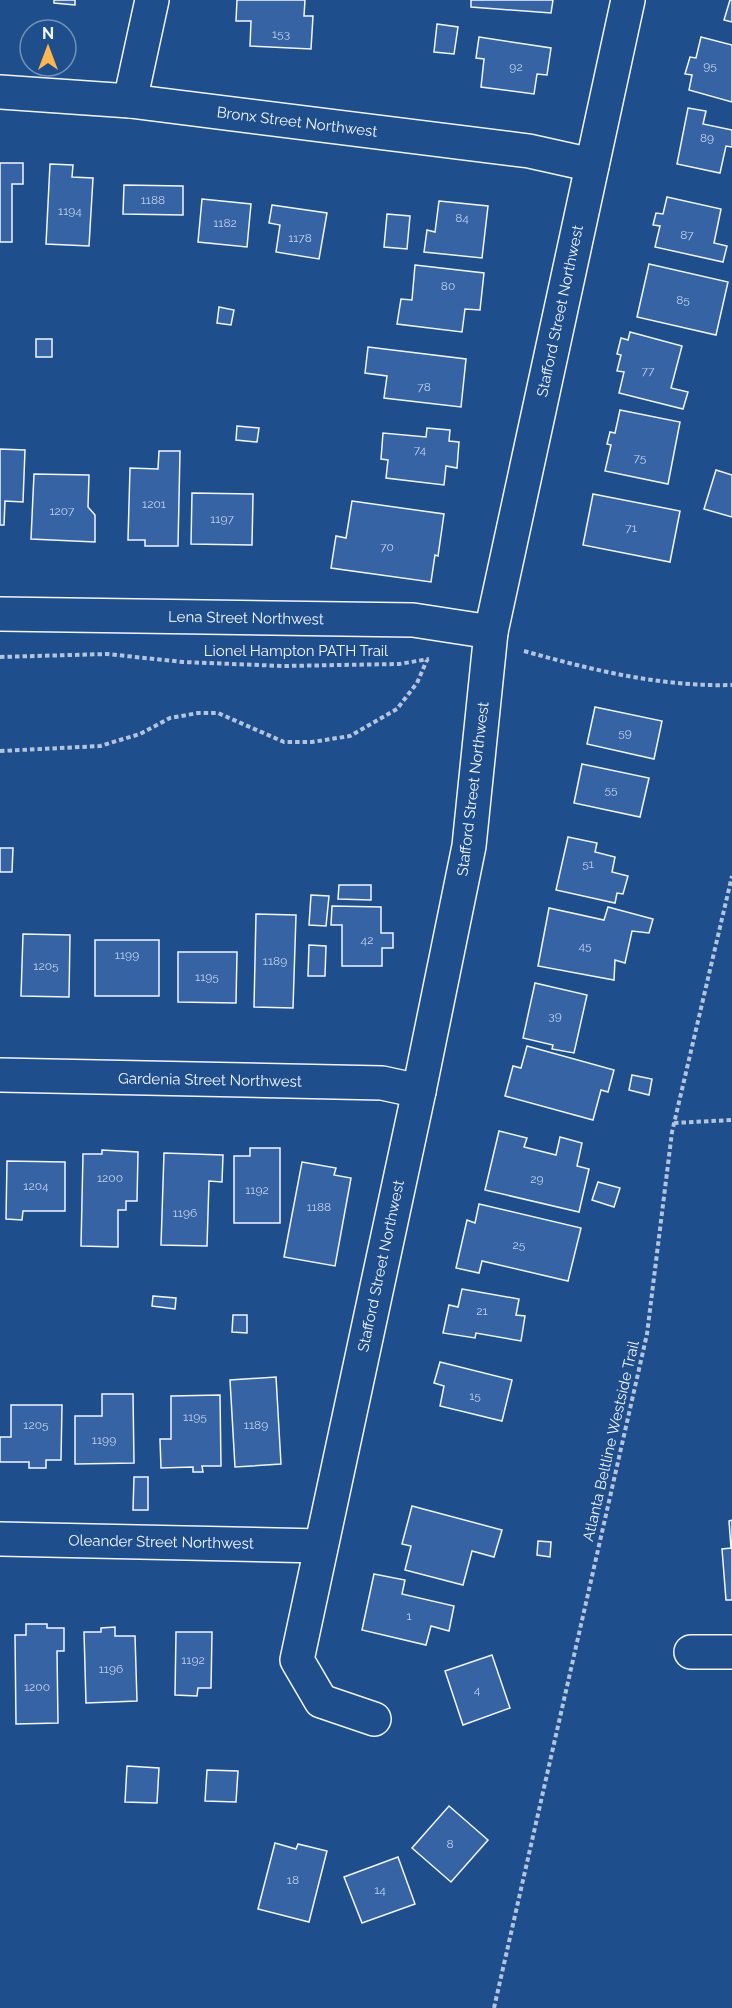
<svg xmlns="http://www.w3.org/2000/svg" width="732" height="2008" font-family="Raleway,sans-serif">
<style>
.building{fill:#3563a3;stroke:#f2f6ff;stroke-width:1.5}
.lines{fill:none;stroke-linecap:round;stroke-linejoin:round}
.minor-casing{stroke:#f2f6ff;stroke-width:36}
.path{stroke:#b3c4dc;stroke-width:4;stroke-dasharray:4.5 3;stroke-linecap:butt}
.minor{stroke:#1f4e8c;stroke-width:33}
.labels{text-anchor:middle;stroke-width:4.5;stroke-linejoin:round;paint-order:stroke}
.number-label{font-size:12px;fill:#c3d1e8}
.street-label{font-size:15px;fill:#f2f6ff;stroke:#1f4e8c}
</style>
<rect width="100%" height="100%" fill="#1f4e8c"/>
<g class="building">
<path d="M54,0H75V5L54,3Z"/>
<path d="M237,0H305L304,16H313L311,49L250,46L251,21H236Z"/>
<path d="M471,0H553L551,13L471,7Z"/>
<path d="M730,0H732V22L724,20Z"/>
<path d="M437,24L458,27L454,54L434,52Z"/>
<path d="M479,37L551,48L547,75L537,74L534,94L481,87L484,59L476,58Z"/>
<path d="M701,37L732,45V102L689,90L692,75L685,74L690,57L696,58Z"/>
<path d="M688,108L706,111L703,124L732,130V147L726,146L720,173L677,164Z"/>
<path d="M0,163H23V184H12V242H0Z"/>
<path d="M50,164L73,165L72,177L93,178L89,246L46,244Z"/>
<path d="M124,185L183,186V215L123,214Z"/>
<path d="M667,197L721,209L714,243L727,246L723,262L655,247L660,226L653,225L656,213L663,214Z"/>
<path d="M202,199L251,204L247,247L198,242Z"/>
<path d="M439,201L488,206L482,258L424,252L427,230L435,232Z"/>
<path d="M272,205L327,213L319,259L276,252L280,225L269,223Z"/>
<path d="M387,214L410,216L407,249L384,247Z"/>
<path d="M649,264L728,282L716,335L637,317Z"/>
<path d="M415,265L484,273L480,310L465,309L462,332L397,324L401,299L412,300Z"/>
<path d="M219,307L234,310L231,325L217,323Z"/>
<path d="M630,332L682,346L671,388L688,392L683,409L619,393L624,372L617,371L621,355L617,354L621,338L628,340Z"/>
<rect x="36" y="339" width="16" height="18"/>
<path d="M368,347L466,359L461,407L384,398L387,376L365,373Z"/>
<path d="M620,410L680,422L668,484L605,471L611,445L607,444L610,432L615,433Z"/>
<path d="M237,426L259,428L257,442L236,440Z"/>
<path d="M427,428L450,430L449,441L459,442L457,468L446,466L444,485L386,478L388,460L381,459L383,433L426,437Z"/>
<path d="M0,449L25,450L23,502L5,501L4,525H0Z"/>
<path d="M159,451H180L178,546H145V540H128L130,468L158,469Z"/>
<path d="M716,470L732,475V517L704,509Z"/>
<path d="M34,474L89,475L88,507L95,515V542L31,539Z"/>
<path d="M192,493L253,494L252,545L191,544Z"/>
<path d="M593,494L680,511L670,562L583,545Z"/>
<path d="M352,501L444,514L438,556L435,555L431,582L331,568L336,536L346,538Z"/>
<path d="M595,707L662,721L654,759L587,744Z"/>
<path d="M582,764L649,778L640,817L574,803Z"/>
<path d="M568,837L597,843L595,852L615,857L612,872L628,876L623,894L617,893L615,903L556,890Z"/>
<path d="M0,848H13L12,872H0Z"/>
<path d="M339,885H371V900L338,899Z"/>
<path d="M311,895L329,896L326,926L309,925Z"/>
<path d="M332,906L381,907V933H393V948H382V966H342V925H331Z"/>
<path d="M608,907L653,919L649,933L632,931L625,963L615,960L614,980L538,966L549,908L604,920Z"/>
<path d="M256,914L296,915L293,1008L254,1007Z"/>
<path d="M23,934L70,935L69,997L21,996Z"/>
<rect x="95" y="940" width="64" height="56"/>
<path d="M309,945L326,946L325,976H308Z"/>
<path d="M178,952H237L236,1003L178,1002Z"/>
<path d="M535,983L587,995L574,1053L552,1049L553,1045L523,1038Z"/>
<path d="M527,1046L614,1070L608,1092L601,1090L593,1120L505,1096L513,1066L521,1068Z"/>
<path d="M632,1075L652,1079L649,1095L629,1090Z"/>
<path d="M499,1131L527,1138L524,1147L556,1155L560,1137L582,1143L577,1166L589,1169L579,1212L485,1190Z"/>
<path d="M250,1148H280V1223H234V1156H250Z"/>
<path d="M102,1150L138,1152L137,1201H126V1210H118V1247L81,1246L83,1154H102Z"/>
<path d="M164,1153L223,1155L222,1182L209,1181L207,1246L161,1245Z"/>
<path d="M7,1161L65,1162V1211H23L22,1220L6,1219Z"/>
<path d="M302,1162L336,1168L334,1175L351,1178L335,1266L284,1257Z"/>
<path d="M598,1182L620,1188L614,1207L592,1200Z"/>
<path d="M479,1204L581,1228L568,1281L482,1261L479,1273L456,1268L467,1220L475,1223Z"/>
<path d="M462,1289L519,1299L516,1315L525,1316L521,1341L476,1333L475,1338L443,1333L449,1305L458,1307Z"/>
<path d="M153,1296L176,1298L175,1309L152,1306Z"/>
<path d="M233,1315H247V1333L232,1332Z"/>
<path d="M440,1362L512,1380L502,1421L440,1406L444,1386L434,1383Z"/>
<path d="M276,1377L281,1464L235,1467L230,1380Z"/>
<path d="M102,1394H133L134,1463L75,1464V1416H102Z"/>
<path d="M220,1395L221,1466H202L203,1472H193V1467L161,1468L160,1439H171V1396Z"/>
<path d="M11,1405H62L61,1460H46V1468H29V1462H0V1437H11Z"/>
<path d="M134,1477H148V1510H133Z"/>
<path d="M412,1506L502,1530L494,1557L472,1551L463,1585L405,1570L411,1546L402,1544Z"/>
<path d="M732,1520V1600H726L722,1549L731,1548L729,1521Z"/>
<path d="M538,1541L551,1542L550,1557L537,1555Z"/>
<path d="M374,1574L405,1580L402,1594L454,1606L449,1631L431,1626L426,1645L362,1630Z"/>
<path d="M26,1624H47V1628H64V1651H57L58,1723L16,1724L15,1635H26Z"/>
<path d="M115,1627V1636H135L137,1701L86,1703L84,1632H101V1628Z"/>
<path d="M176,1632H212L211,1688H198L197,1696L175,1695Z"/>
<path d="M492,1655L510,1708L463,1725L445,1671Z"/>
<path d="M127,1766L159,1768L157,1803L125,1802Z"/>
<path d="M207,1770L238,1771L236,1802L205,1801Z"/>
<path d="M449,1806L488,1840L451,1882L412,1848Z"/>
<path d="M275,1843L296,1849L298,1844L327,1851L309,1922L258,1909Z"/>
<path d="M398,1857L415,1904L362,1923L344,1877Z"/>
</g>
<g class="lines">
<defs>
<g id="minor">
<path d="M0,92L130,101L529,151L592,165"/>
<path d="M130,101L152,0"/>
<path d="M0,614L413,620L491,632"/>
<path d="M0,1075L382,1083L419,1091"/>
<path d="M0,1539L321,1546"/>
<path d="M691,1652H732"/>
<path d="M374,1719L321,1701L297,1660L419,1091L469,846L491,632L628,0"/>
</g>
</defs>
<use href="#minor" class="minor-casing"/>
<g class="path">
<path d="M524,651C592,670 661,687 732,685"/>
<path d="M0,657L107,654L183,662L283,666L399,664L429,659"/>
<path d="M0,751L100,746L140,734L170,718L198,713H218L284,742H312L350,736L397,709L417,683L427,660"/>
<path d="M674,1123L732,1120"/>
<path d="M494,2008L647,1334L672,1132L732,876"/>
</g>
<use href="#minor" class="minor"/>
</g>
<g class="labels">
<g class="number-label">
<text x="281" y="38">153</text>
<text x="710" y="70">95</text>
<text x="516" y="71">92</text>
<text x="707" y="142">89</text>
<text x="153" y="204">1188</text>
<text x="70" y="215">1194</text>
<text x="462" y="222">84</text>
<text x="225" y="227">1182</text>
<text x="687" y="239">87</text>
<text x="300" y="242">1178</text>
<text x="448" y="290">80</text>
<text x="683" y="304">85</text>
<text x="648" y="375">77</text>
<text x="424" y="391">78</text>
<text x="420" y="454">74</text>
<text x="640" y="462">75</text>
<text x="154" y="508">1201</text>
<text x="62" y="515">1207</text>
<text x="222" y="523">1197</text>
<text x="631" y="532">71</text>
<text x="387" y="551">70</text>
<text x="625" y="737">59</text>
<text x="611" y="794">55</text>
<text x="588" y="868">51</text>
<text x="367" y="944">42</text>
<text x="585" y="950">45</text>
<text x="127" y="959">1199</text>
<text x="275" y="965">1189</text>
<text x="46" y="970">1205</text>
<text x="207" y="981">1195</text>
<text x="555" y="1020">39</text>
<text x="110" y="1182">1200</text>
<text x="537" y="1183">29</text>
<text x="36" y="1190">1204</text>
<text x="257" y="1194">1192</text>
<text x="319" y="1211">1188</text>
<text x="185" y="1217">1196</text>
<text x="519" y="1249">25</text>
<text x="482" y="1315">21</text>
<text x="475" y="1400">15</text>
<text x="195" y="1421">1195</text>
<text x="36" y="1429">1205</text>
<text x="256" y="1429">1189</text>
<text x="104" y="1444">1199</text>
<text x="409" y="1620">1</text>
<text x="193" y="1664">1192</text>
<text x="111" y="1673">1196</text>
<text x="37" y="1691">1200</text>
<text x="477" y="1694">4</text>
<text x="450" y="1848">8</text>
<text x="293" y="1884">18</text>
<text x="380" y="1894">14</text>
</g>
<g class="street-label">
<text transform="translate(297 122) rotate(7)" y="5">Bronx Street Northwest</text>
<text transform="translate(560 311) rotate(-78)" y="5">Stafford Street Northwest</text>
<text transform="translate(246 618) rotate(1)" y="5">Lena Street Northwest</text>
<text x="296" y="656">Lionel Hampton PATH Trail</text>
<text transform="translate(473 789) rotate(-83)" y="5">Stafford Street Northwest</text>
<text transform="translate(210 1080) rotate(1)" y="5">Gardenia Street Northwest</text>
<text transform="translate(381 1266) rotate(-78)" y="5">Stafford Street Northwest</text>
<text transform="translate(611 1441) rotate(-77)" y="5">Atlanta Beltline Westside Trail</text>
<text transform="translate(161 1542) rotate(1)" y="5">Oleander Street Northwest</text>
</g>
</g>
<g transform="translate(48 48)"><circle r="28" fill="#1f4e8c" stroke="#7391ba" stroke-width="1.5"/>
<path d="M0-4.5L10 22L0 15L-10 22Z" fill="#ffb74d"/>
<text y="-9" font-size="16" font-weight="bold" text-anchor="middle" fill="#f2f6ff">N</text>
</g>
</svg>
